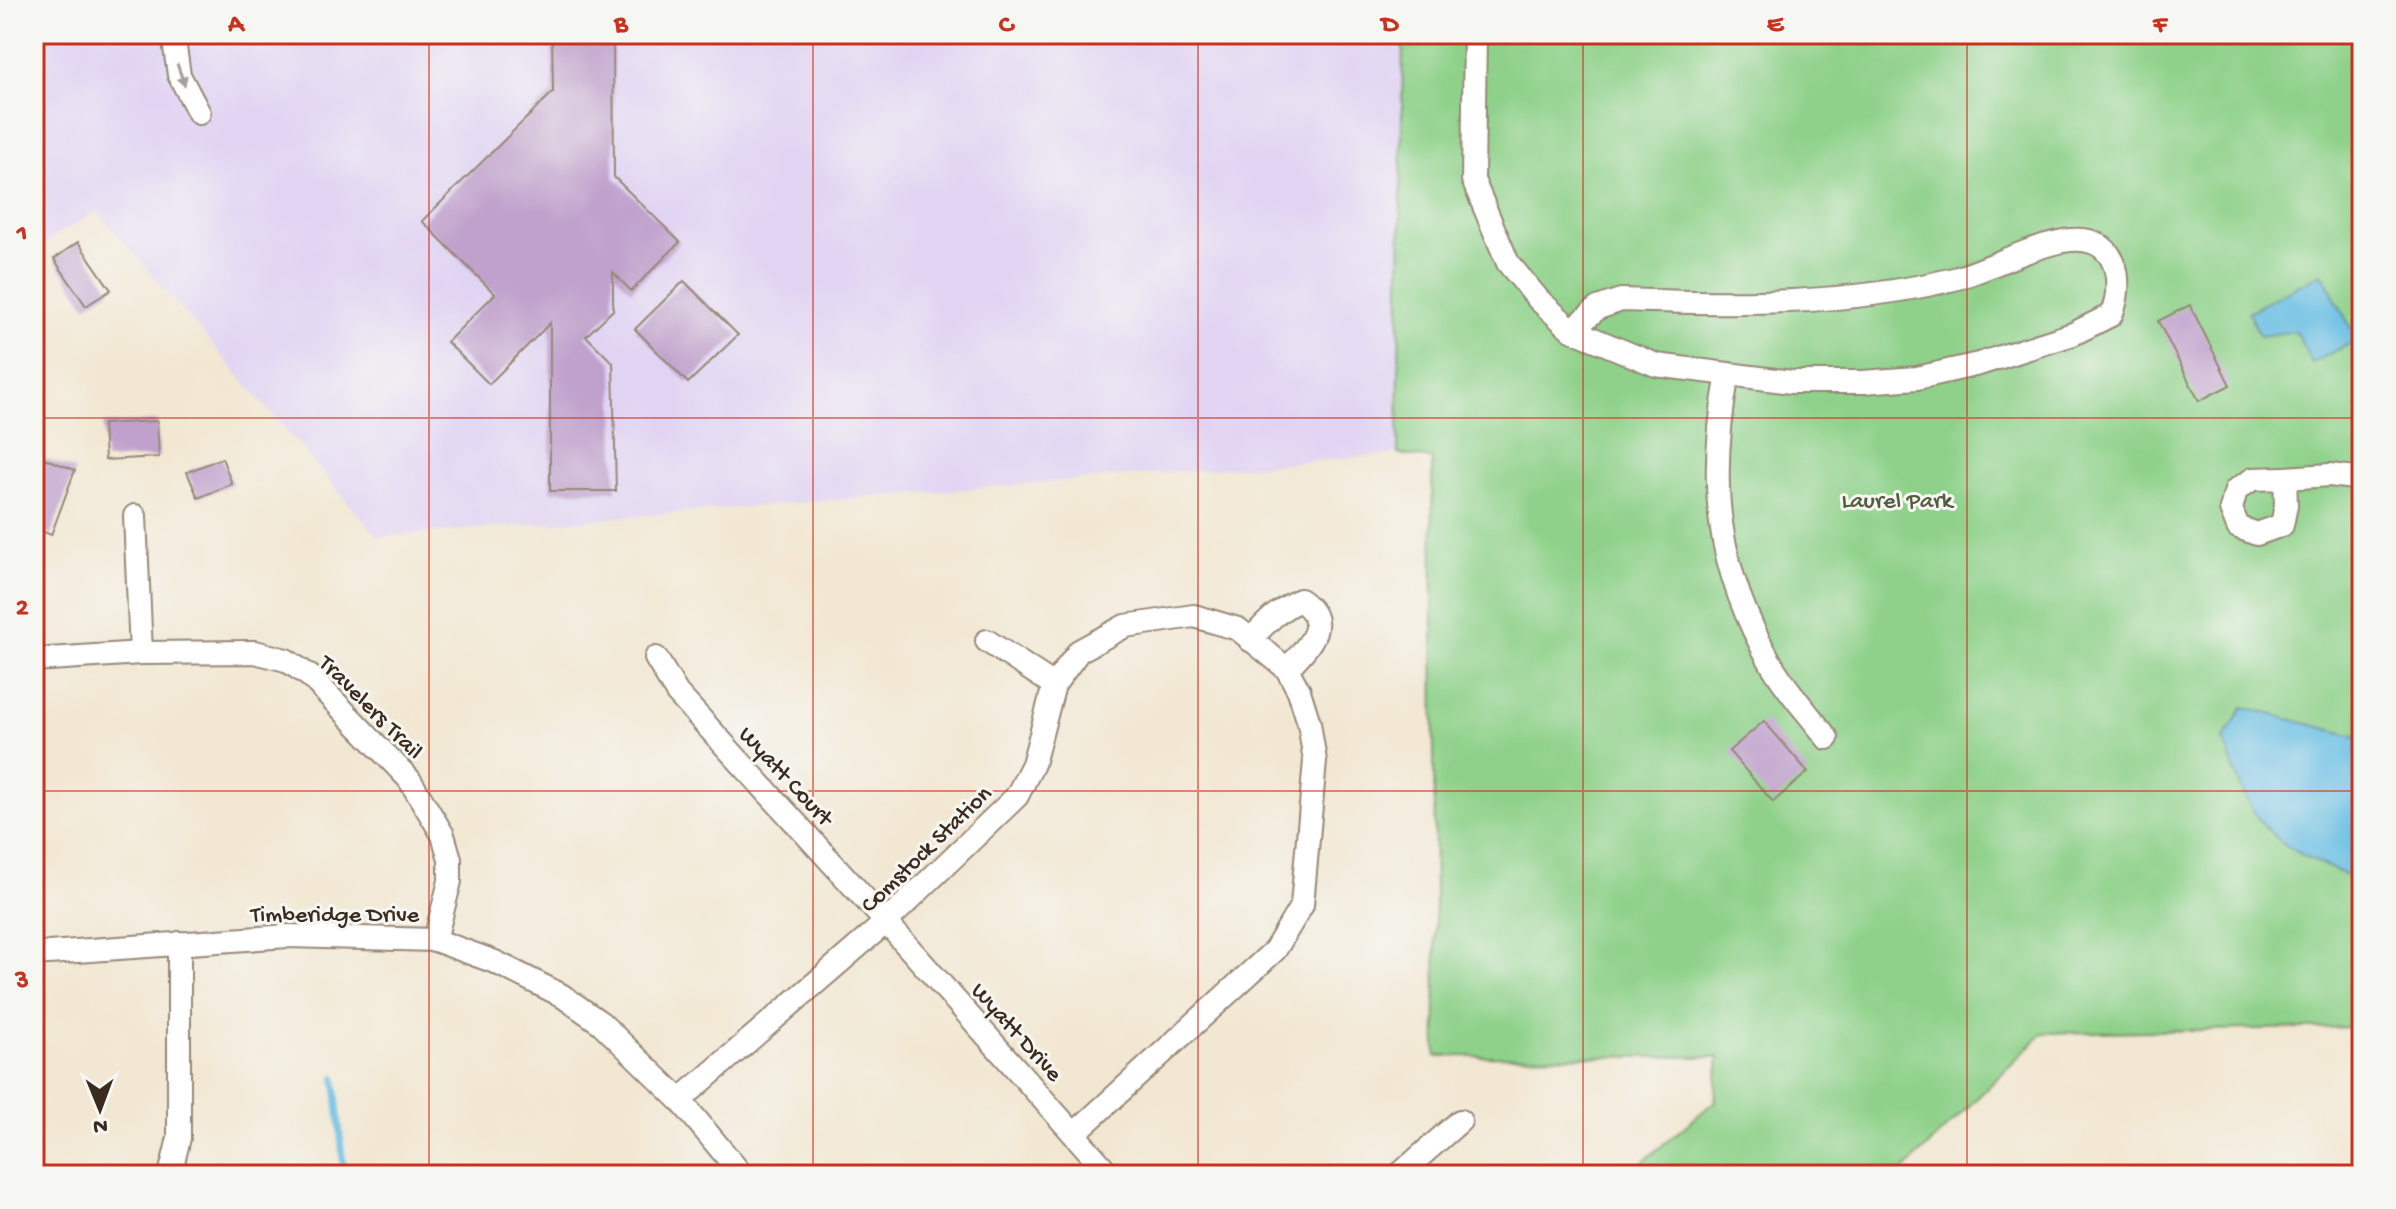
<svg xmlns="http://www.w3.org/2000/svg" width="2396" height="1209" font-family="'Gochi Hand',sans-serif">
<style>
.built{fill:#e1d4f3}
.green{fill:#8fd18a;stroke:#657e54;stroke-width:2}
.water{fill:#66bde3;stroke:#507480;stroke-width:2}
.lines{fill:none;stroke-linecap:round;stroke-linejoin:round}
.stream{stroke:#66bde3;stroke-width:6}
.building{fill:#c0a1cc}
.minor-casing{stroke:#968878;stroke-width:26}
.minor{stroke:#fff;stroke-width:22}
.oneway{fill:#a79f9a}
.grid{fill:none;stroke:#c8321e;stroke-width:2;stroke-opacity:0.55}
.labels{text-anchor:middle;stroke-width:6;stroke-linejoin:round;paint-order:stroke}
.park-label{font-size:24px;fill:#545c3e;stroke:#f6f6f2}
.street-label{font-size:24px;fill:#3b2a1e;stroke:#f6f6f2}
.neatline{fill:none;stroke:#c8321e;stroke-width:3}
.grid-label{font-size:26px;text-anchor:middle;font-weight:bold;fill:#c8321e}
</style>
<rect width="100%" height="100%" fill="#f6f6f2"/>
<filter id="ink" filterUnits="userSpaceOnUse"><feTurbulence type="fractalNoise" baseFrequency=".0125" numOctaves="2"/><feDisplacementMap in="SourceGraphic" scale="16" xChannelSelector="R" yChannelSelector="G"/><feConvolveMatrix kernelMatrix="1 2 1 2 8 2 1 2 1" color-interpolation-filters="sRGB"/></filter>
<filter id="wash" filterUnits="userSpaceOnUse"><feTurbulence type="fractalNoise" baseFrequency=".006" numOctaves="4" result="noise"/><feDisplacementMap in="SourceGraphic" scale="32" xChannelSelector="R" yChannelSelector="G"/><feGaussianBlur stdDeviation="1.8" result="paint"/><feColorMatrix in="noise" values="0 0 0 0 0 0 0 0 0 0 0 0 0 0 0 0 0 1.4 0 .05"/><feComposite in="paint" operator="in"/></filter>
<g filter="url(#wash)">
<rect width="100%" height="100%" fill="#f2e7d2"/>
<path class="built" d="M34,34H1403L1398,454L378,537L97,211L34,249Z"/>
<path class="green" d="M1403,34H2362V1027L2043,1033L1899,1175H1627L1715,1101L1719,1057L1436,1056L1432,459L1398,454Z"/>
<g class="water">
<path d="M2322,273L2357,340L2312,363L2295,331L2260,336L2248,312Z"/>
<path d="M2243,707L2362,738V864L2347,875C2263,842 2250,821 2224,739Z"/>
</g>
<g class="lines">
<path class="stream" d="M335,1077L344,1175"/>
</g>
<g id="blocks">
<g class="building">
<path d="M552,34H613L614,177L680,242L631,291L613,272V310L586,336L613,363L616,491H550V323L489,384L447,342L495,294L422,221L553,92Z"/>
<path d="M78,242L111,290L86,306L54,259Z"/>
<path d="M684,281L738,335L688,383L635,329Z"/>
<path d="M2190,305L2230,385L2199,401L2158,321Z"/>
<path d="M157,421L159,457L105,460L103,424Z"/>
<path d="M41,457L75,470L51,535L34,528V475Z"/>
<path d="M222,458L232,484L198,498L187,472Z"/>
<path d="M1764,721L1808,772L1773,802L1729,751Z"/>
</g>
</g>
</g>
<g filter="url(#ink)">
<use href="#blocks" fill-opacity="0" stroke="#968878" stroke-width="2"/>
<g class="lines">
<defs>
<g id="minor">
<path d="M173,34L179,75L199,113"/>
<path d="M1475,34L1473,180L1508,263L1539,300L1572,330L1656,365L1792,382H1863L1917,378L1979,364L2073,334L2111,315C2121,293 2122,252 2092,242C2058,230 1990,270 1954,279C1844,306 1733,304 1621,300L1598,308L1572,330"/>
<path d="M1728,374C1707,483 1716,568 1772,665C1787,691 1809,714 1827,738"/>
<path d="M2285,478L2286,505L2282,525L2257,534L2238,527L2231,509L2236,490L2253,479Z"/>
<path d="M2285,478L2330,475L2362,479"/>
<path d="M135,516L141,653"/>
<path d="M1250,640C1266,623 1279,609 1300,600C1334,624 1307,647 1287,669"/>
<path d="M987,641L1054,685"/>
<path d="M656,658L677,693L886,922L1110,1175"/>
<path d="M34,660L141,653L255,652L286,660L311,677L409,779L443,835L450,859V881L435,940"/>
<path d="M34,954L288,936L435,940L495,962L561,995L601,1023L680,1100L742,1175"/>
<path d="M680,1100L886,922L1017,796L1033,764L1054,685L1079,651L1125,626L1194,616L1238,629L1287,669L1299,691L1309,723L1315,761L1302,905L1275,950L1075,1133"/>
<path d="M170,1175L179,1138V943"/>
<path d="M1399,1175L1460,1121"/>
</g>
</defs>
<use href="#minor" class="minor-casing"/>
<use href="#minor" class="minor"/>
</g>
<defs><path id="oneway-solid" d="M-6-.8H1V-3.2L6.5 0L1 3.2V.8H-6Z" transform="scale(2)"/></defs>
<use class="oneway" href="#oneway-solid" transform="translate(181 75) rotate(71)"/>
</g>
<path class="grid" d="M429,34V1175M813,34V1175M1198,34V1175M1583,34V1175M1967,34V1175M34,418H2362M34,791H2362"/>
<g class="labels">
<g class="park-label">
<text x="1897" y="507">Laurel Park</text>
</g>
<g class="street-label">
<text transform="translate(372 706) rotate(45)" y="8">Travelers Trail</text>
<text transform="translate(787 775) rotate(47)" y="8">Wyatt Court</text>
<text transform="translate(925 848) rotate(-44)" y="8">Comstock Station</text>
<text x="335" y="921">Timberidge Drive</text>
<text transform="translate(1018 1031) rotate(48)" y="8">Wyatt Drive</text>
</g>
</g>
<rect width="2396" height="1209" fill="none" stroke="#f6f6f2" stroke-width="88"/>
<g transform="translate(100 1109) rotate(179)" stroke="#f6f6f2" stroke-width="6" paint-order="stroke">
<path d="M0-6L14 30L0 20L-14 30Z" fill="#3b2a1e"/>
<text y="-12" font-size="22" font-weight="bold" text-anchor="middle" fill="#3b2a1e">N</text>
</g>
<rect x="44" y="44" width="2308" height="1121" class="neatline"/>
<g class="grid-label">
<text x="236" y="31">A</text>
<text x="621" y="31">B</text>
<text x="1006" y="31">C</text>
<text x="1390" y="31">D</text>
<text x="1775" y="31">E</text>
<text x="2160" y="31">F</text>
<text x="22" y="240">1</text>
<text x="22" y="614">2</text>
<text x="22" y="987">3</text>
</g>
</svg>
